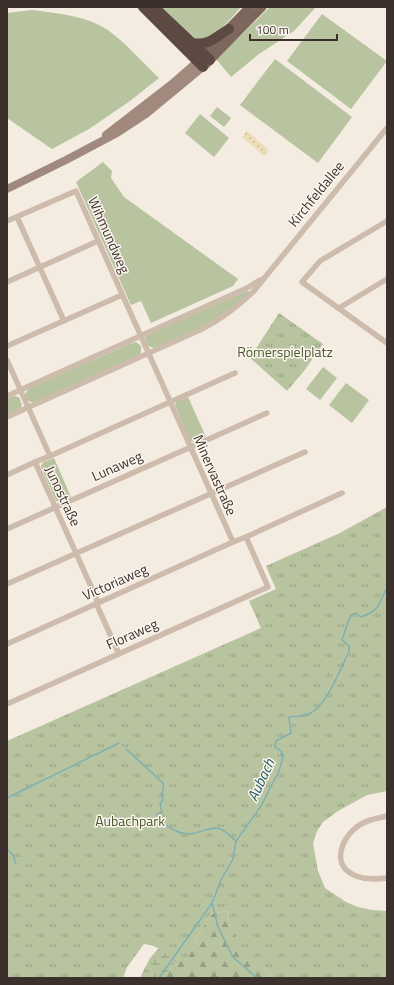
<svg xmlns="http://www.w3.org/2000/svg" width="394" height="985" font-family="'Titillium Web',sans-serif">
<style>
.grass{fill:#b8c4a0}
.forest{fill:url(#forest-firs)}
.wetland{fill:url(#wetland-marsh)}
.sand{fill:url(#sand-dots)}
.park{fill:url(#park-tufts)}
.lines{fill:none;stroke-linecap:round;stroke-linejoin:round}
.stream{stroke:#7fb0b2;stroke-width:1.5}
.street{stroke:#cdbbac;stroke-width:5.5}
.secondary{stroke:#a18a7d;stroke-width:8}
.primary{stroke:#7d675c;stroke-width:9}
.highway{stroke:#5c4a42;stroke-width:10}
.labels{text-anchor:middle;stroke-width:3;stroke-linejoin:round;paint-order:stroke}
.street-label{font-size:14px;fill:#3b302b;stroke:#fbf5ee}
.park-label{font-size:14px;fill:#4a5a2e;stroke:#fbf5ee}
.water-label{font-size:15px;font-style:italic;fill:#1f5a5e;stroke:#fbf5ee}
</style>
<defs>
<pattern id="forest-firs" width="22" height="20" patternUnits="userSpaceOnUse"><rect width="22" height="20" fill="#b8c4a0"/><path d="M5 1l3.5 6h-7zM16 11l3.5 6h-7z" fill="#97a083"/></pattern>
<pattern id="wetland-marsh" width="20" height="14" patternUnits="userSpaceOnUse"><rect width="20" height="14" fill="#b8c4a0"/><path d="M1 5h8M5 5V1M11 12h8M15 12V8" fill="none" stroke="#97a083"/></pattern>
<pattern id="sand-dots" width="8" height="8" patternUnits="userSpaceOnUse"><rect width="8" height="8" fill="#efdcb8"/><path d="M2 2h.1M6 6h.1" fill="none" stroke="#cebd9e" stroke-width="1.8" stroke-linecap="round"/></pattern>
<pattern id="park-tufts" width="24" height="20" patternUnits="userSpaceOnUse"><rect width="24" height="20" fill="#b8c4a0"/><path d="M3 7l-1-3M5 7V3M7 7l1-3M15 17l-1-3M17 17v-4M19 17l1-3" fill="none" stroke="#97a083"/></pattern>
</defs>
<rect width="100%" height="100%" fill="#f4ebe1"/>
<g class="grass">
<path d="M160,7H241C231,18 209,48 192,37C183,32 168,15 160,7Z"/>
<path d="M270,7H316L294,31L259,54L231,77L216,59Z"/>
<path d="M32,10C55,13 80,15 101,26C119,35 144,64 159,78L130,101L89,129L52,149L7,118V13Z"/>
<path d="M322,14L387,61L351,109L287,61Z"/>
<path d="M275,59L352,117L318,163L240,105Z"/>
<path d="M217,107L231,118L224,127L210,116Z"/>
<path d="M200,114L229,138L214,157L185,133Z"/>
<path d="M103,162L112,171L111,178L124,197L238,279L233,286L151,323L141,301L131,305L76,182Z"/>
<path d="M247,291L250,292L231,309L208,324L154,348L148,346L145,337L149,334Z"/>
<path d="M136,342L141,346V352L140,355L33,403L27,400L25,395L28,389L132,343Z"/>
<path d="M323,367L337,378L320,400L306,389Z"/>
<path d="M346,383L369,400L352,423L329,405Z"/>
<path d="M14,396L19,397L22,405L21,408L7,415V399Z"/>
<path d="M188,397L206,437L194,442L190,441L175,405L176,402Z"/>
<path d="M54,458L71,497L61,502L56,501L41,467L43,462Z"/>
</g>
<path class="forest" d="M228,911L231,929L273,978H164L179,956L186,960L210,914Z"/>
<path class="wetland" d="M159,948L179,956L164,978H140L150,958Z"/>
<path class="sand" d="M247,131L269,150L264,156L242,137Z"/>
<g class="park">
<path d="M279,313L323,344L304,371L287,391L250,358Z"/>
<path d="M387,507V791L367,795L338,811L323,822L317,831L313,843L318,871L325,888L346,902L358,907L372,910L387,911V978H273L259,962L240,945L231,929L228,911L210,914L186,960L151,945L144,944L127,967L123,978H7V741L261,628L249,601L276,589L266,566L340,533Z"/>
</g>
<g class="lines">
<g class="stream">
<path d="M126,749L163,783C165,789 160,793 163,800L160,804L162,812L157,814C162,824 162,823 172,829C194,842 207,824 220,829C226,831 231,837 236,841"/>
<path d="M7,798L119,743"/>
<path d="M7,849L13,855L16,864"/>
<path d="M159,978L212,903"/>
<path d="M257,978L233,957L218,927L212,903L221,880L233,859L236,841L261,806L279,771L283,757L282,752L275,747L276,741L291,733L289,717C296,716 304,717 311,713C329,701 339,671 349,652V646L342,640L350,617L355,613L361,617C382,609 377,605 387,588"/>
</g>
<g class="street">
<path d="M17,217L64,321"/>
<path d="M7,221L76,191L233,542L246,537L268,587L7,704"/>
<path d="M387,221L320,261L302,282L387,343"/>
<path d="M7,282L98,241"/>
<path d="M339,308L387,279"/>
<path d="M7,346L122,295"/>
<path d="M7,360L50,456L35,462L98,602"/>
<path d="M7,396L247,288L260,280"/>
<path d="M7,417L202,329C222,319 237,307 253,292L387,128"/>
<path d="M50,456L235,373"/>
<path d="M7,475L35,462"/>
<path d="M7,529L267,413"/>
<path d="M246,537L342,493"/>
<path d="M7,584L305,452"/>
<path d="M96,603L119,654"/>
<path d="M7,644L233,542"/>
<path d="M387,816C379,818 370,819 363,823C343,833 328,865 356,876C366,880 377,879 387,878"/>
</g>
<g class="secondary">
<path d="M106,135L172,84L197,62"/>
<path d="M7,189L66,160L117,133L146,114L203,67"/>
</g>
<g class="primary">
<path d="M199,59L250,7"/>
<path d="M205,65L262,7"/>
</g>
<g class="highway">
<path d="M143,7L203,67"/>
<path d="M154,7L210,60"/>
<path d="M192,43C210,46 215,37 229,29"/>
</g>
</g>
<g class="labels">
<g class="street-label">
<text transform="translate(316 194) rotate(-51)" y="5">Kirchfeldallee</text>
<text transform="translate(109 235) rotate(66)" y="5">Wihmundweg</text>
<text transform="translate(117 466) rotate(-24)" y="5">Lunaweg</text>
<text transform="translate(215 475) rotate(66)" y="5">Minervastraße</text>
<text transform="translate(63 496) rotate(65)" y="5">Junostraße</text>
<text transform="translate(115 582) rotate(-24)" y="5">Victoriaweg</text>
<text transform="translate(132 634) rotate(-24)" y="5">Floraweg</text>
</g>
<g class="park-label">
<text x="285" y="357">Römerspielplatz</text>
<text x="130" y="826">Aubachpark</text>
</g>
<g class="water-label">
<text transform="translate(261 780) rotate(-65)" y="5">Aubach</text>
</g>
</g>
<rect width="394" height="985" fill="none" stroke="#3b302b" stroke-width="16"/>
<path d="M250 34v6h87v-6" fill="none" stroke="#3b302b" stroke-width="2"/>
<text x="256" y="34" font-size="12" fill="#3b302b" stroke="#fbf5ee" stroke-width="3" paint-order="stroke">100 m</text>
</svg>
